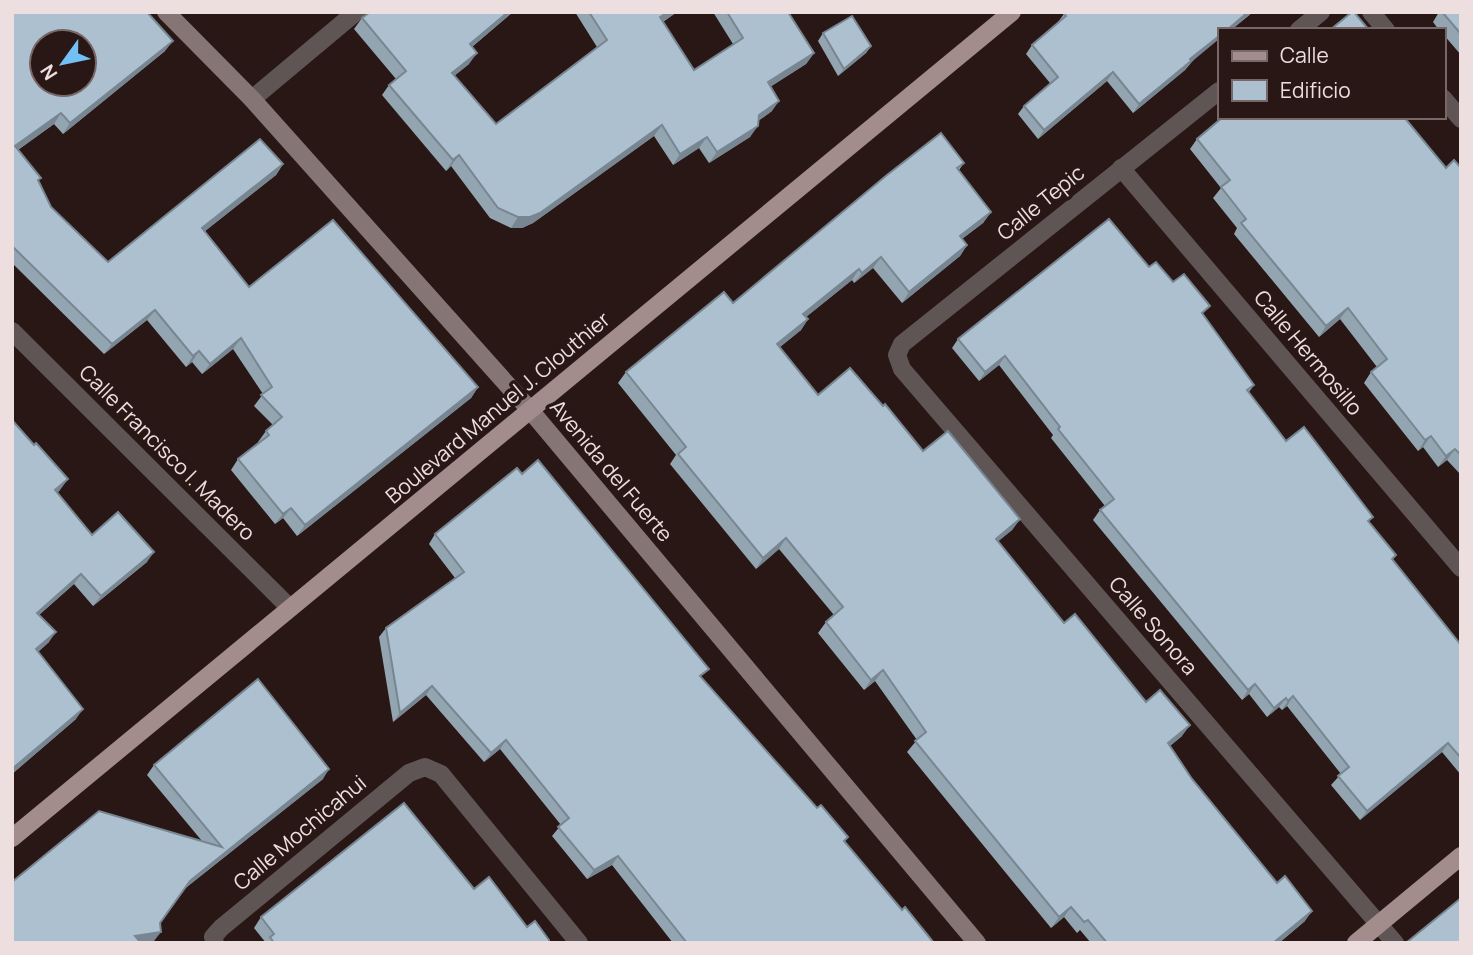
<svg xmlns="http://www.w3.org/2000/svg" width="1473" height="955" font-family="Manrope,sans-serif">
<style>
.lines{fill:none;stroke-linecap:round;stroke-linejoin:round}
.street{stroke:#5f5554;stroke-width:18}
.secondary{stroke:#857574;stroke-width:18}
.primary{stroke:#a28d8c;stroke-width:18}
.wall{fill:#94a5b2}
.shaded-wall{fill:#788691}
.building{fill:#acc0cf;stroke:#788691;stroke-width:2;fill-rule:evenodd}
.labels{text-anchor:middle;stroke-width:7;stroke-linejoin:round;paint-order:stroke}
.street-label{font-size:21px;fill:#eddfdf;stroke:#291716}
</style>
<rect width="100%" height="100%" fill="#291716"/>
<g class="lines">
<g class="street">
<path d="M1371,12L1386,30"/>
<path d="M1299,30L1321,12"/>
<path d="M1219,91L902,344L897,355L902,369L1395,943"/>
<path d="M1443,98L1461,119"/>
<path d="M252,99L356,12"/>
<path d="M1121,168L1461,568"/>
<path d="M12,331L290,608"/>
<path d="M215,943L213,937L221,928L409,773L425,767L441,774L579,943"/>
</g>
<path class="secondary" d="M166,12L252,99L530,410L977,943"/>
<g class="primary">
<path d="M12,838L1012,12"/>
<path d="M1356,943L1461,856"/>
</g>
</g>
<g class="wall">
<path d="M12,12L165,51L63,134L54,124L18,150L38,181L51,207L108,262L283,164L276,175L205,231L249,287L478,387L471,398L297,536L283,518L275,524L231,470L238,459L259,442H258L266,431L273,425L254,406L263,394L233,349L202,374L192,362L186,367L147,320L104,354L12,263Z"/>
<path d="M513,12L472,47L469,64L454,76L496,124L597,47L575,12H677L663,22L694,70L733,44L713,12H788L814,53L806,64L770,87L772,111L758,121L750,137L709,163L699,148L673,165L654,136L533,223L522,228H511L490,218L451,166L446,171L382,95L389,85L396,79L354,29L362,18Z"/>
<path d="M1253,12L1231,30H1219L1185,70L1133,113L1107,81L1038,139L1018,114L1024,106L1050,83L1026,54L1032,45L1058,22L1064,14Z"/>
<path d="M1439,12H1461V55L1443,34V30H1439L1433,22Z"/>
<path d="M823,33L871,46L866,53L838,76L818,41Z"/>
<path d="M1197,139L1446,168H1461V475L1447,460L1438,467L1423,447L1418,451L1364,383L1371,372L1377,367L1340,319L1319,337L1234,234L1237,228L1213,198L1221,188L1190,149Z"/>
<path d="M964,163L959,170L991,212L983,223L962,239L967,245L960,256L902,303L873,268L854,283L852,280L806,317L808,319L801,330L780,347L818,395L883,406L923,451L1020,519L1012,530L998,541L1064,623L1182,736L1170,746L1192,779L1305,921L1279,943H1091L1080,930L1077,933L1064,917L1051,928L907,752L917,740L875,681L864,690L818,633L826,622L834,615L779,549L756,569L670,464L676,455L618,383L626,372L733,303Z"/>
<path d="M1149,267L1173,282L1203,315L1254,385L1249,392L1286,441L1369,523L1393,560L1461,645V775L1442,752L1360,820L1331,785L1341,774L1287,706L1282,710L1279,707L1267,717L1249,694L1242,700L1093,520L1100,510L1105,506L1051,438L1053,435L999,365L979,381L952,348L958,339Z"/>
<path d="M12,420L60,490L57,493L92,535L147,562L93,606L74,584L39,615L49,642L38,652L76,719L12,774Z"/>
<path d="M435,534L702,678L845,842L902,910L934,943H673L612,865L587,879L552,836L561,825L500,749L484,762L426,695L393,722L379,637L386,628L455,578L429,544Z"/>
<path d="M154,765L323,779L183,890L160,923L154,941L146,943L202,841L147,775Z"/>
<path d="M474,889L549,943H266L254,928L261,917Z"/>
</g>
<g class="shaded-wall">
<path d="M508,12H513L462,55L470,44Z"/>
<path d="M668,12H677L653,28L660,17Z"/>
<path d="M1248,12H1253L1231,30H1227Z"/>
<path d="M1219,36V39L1189,64L1185,70L1133,113L1139,104L1190,59Z"/>
<path d="M173,41L165,51L63,134L70,123Z"/>
<path d="M871,46L866,53L838,76L844,69Z"/>
<path d="M477,53L469,64L444,84L452,73Z"/>
<path d="M814,53L806,64L760,93L768,82Z"/>
<path d="M1113,72L1107,81L1038,139L1044,130Z"/>
<path d="M779,101L772,111L751,126L759,115Z"/>
<path d="M61,113L54,124L12,154L15,146Z"/>
<path d="M662,125L654,136L533,223L522,228H511L518,217Z"/>
<path d="M758,126L750,137L709,163L717,152Z"/>
<path d="M707,137L699,148L673,165L680,154Z"/>
<path d="M459,155L451,166L446,171L453,160Z"/>
<path d="M283,164L276,175L195,239L202,228Z"/>
<path d="M991,212L983,223L952,246L960,236Z"/>
<path d="M967,245L960,256L902,303L909,292Z"/>
<path d="M881,257L873,268L854,283L862,273Z"/>
<path d="M859,269L852,280L796,325L803,314Z"/>
<path d="M1348,308L1340,319L1319,337L1326,326Z"/>
<path d="M155,310L147,320L104,354L112,344Z"/>
<path d="M808,319L801,330L770,355L777,344Z"/>
<path d="M241,338L233,349L202,374L210,364Z"/>
<path d="M199,351L192,362L186,367L193,356Z"/>
<path d="M1005,356L999,365L979,381L985,372Z"/>
<path d="M478,387L471,398L297,536L305,525Z"/>
<path d="M1431,436L1423,447L1418,451L1425,440Z"/>
<path d="M1455,449L1447,460L1438,467L1446,456Z"/>
<path d="M68,479L60,490L48,500L55,490Z"/>
<path d="M291,508L283,518L275,524L283,514Z"/>
<path d="M1020,519L1012,530L989,549L996,539Z"/>
<path d="M786,538L779,549L756,569L763,558Z"/>
<path d="M154,552L147,562L93,606L101,596Z"/>
<path d="M81,574L74,584L30,623L37,613Z"/>
<path d="M56,632L49,642L29,660L36,649Z"/>
<path d="M883,670L875,681L864,690L871,680Z"/>
<path d="M1255,684L1249,694L1242,700L1248,690Z"/>
<path d="M432,686L426,695L393,722L400,713Z"/>
<path d="M1293,696L1287,706L1282,710L1288,701Z"/>
<path d="M1286,698L1279,707L1267,717L1274,708Z"/>
<path d="M83,709L76,719L12,774V769Z"/>
<path d="M1190,725L1182,736L1161,753L1168,743Z"/>
<path d="M506,740L500,749L484,762L491,753Z"/>
<path d="M1448,743L1442,752L1360,820L1367,811Z"/>
<path d="M329,769L323,779L183,890L190,881Z"/>
<path d="M618,856L612,865L587,879L594,870Z"/>
<path d="M1071,907L1064,917L1051,928L1059,917Z"/>
<path d="M1312,911L1305,921L1279,943H1273Z"/>
<path d="M161,932L154,941L130,943L135,936Z"/>
</g>
<g class="building">
<path d="M12,12H147L173,41L70,123L61,113L15,146L41,178L38,180L51,207L108,262L260,139L283,164L202,228L249,287L333,220L478,387L305,525L291,508L283,514L238,459L269,435L266,431L282,417L261,395L272,387L241,338L210,364L199,351L193,356L155,310L112,344L12,246ZM42,42H84V84H42Z"/>
<path d="M370,12H508L470,44L477,53L452,73L496,124L607,40L589,12H668L660,17L694,70L743,38L727,12H788L814,53L768,82L779,101L759,115L758,126L717,152L707,137L680,154L662,125L540,213L530,217H518L498,208L459,155L453,160L389,85L406,71L362,18Z"/>
<path d="M1066,12H1248L1227,30H1219V36L1190,59L1191,61L1139,104L1113,72L1044,130L1024,106L1058,77L1032,45L1066,16L1064,14Z"/>
<path d="M1352,12H1354L1369,30H1330Z"/>
<path d="M1442,12H1461V34Z"/>
<path d="M852,16L871,46L844,69L823,33Z"/>
<path d="M1223,117H1404L1446,168L1454,160L1461,168V455L1455,449L1446,456L1431,436L1425,440L1371,372L1387,359L1348,308L1326,326L1241,223L1246,219L1221,187L1230,180L1197,139Z"/>
<path d="M941,133L964,163L957,168L991,212L960,236L967,245L909,292L881,257L862,273L859,269L803,314L808,319L777,344L818,395L850,368L883,406L885,404L923,451L948,431L1020,519L996,539L1064,623L1075,614L1146,702L1160,690L1190,725L1168,743L1192,779L1277,883L1285,876L1312,911L1273,943H1107L1088,920L1084,922L1071,907L1059,917L915,741L926,732L883,670L871,680L826,622L843,607L786,538L763,558L678,454L686,447L626,372L724,292L733,303L887,175Z"/>
<path d="M1109,219L1149,267L1156,262L1173,282L1184,274L1210,306L1202,313L1254,385L1247,390L1286,441L1304,427L1373,517L1368,521L1396,555L1392,559L1461,645V758L1448,743L1367,811L1338,776L1349,767L1293,696L1288,701L1286,698L1274,708L1255,684L1248,690L1100,510L1114,499L1058,429L1060,427L1005,356L985,372L958,339Z"/>
<path d="M12,420L34,445L36,443L68,479L55,490L92,535L118,512L154,552L101,596L81,574L37,613L56,632L36,649L83,709L12,769Z"/>
<path d="M538,460L709,669L700,676L817,808L821,805L848,837L844,841L902,910L905,907L934,943H687L618,856L594,870L558,827L569,818L506,740L491,753L432,686L400,713L386,628L464,572L435,534L517,468L522,474Z"/>
<path d="M258,679L329,769L190,881L160,923L161,932L135,936L141,943H12V882L99,811L222,847L154,765Z"/>
<path d="M404,803L474,889L489,877L527,927L535,921L549,940V943H274L270,937L274,934L261,917Z"/>
<path d="M1461,898V943H1406Z"/>
</g>
<g class="labels">
<g class="street-label">
<text transform="translate(1041 203) rotate(-39)" y="7">Calle Tepic</text>
<text transform="translate(1308 353) rotate(50)" y="7">Calle Hermosillo</text>
<text transform="translate(498 408) rotate(-40)" y="7">Boulevard Manuel J. Clouthier</text>
<text transform="translate(167 453) rotate(45)" y="7">Calle Francisco I. Madero</text>
<text transform="translate(611 471) rotate(50)" y="7">Avenida del Fuerte</text>
<text transform="translate(1153 626) rotate(49)" y="7">Calle Sonora</text>
<text transform="translate(300 833) rotate(-40)" y="7">Calle Mochicahui</text>
</g>
</g>
<rect width="1473" height="955" fill="none" stroke="#eddfdf" stroke-width="28"/>
<rect x="1218" y="28" width="228" height="91" fill="#291716" stroke="#776766" stroke-width="2"/>
<rect x="1232" y="51" width="35" height="10" fill="#a28d8c" stroke="#776766" stroke-width="2"/>
<text x="1280" y="63" font-size="21" fill="#eddfdf">Calle</text>
<rect x="1232" y="80" width="35" height="21" fill="#acc0cf" stroke="#776766" stroke-width="2"/>
<text x="1280" y="98" font-size="21" fill="#eddfdf">Edificio</text>
<g transform="translate(63 63) rotate(237)"><circle r="33" fill="#291716" stroke="#776766" stroke-width="2"/>
<path d="M0-5L12 26L0 18L-12 26Z" fill="#74c0f6"/>
<text y="-10" font-size="19" font-weight="bold" text-anchor="middle" fill="#eddfdf">N</text>
</g>
</svg>
